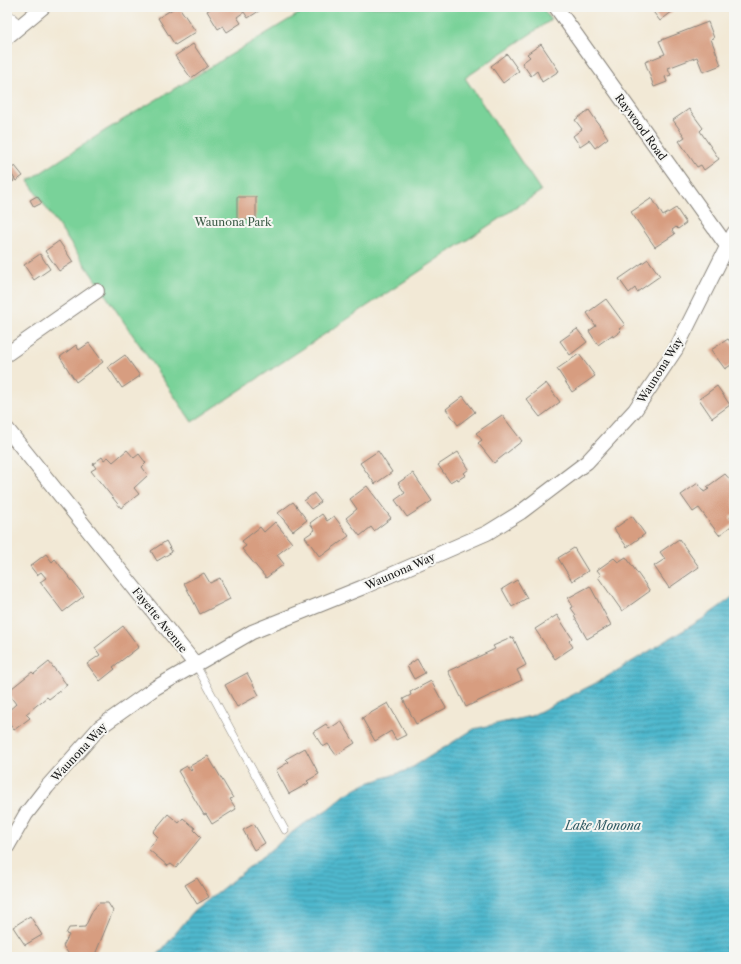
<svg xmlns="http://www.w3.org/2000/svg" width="741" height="964" font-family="'Libre Caslon Text',serif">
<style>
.green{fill:#79d299;stroke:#4a775a}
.water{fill:url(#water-rules);stroke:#366a74}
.building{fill:#d79d80}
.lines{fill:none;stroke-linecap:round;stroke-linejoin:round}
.service-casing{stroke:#878279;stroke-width:8}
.minor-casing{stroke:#878279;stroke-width:16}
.tertiary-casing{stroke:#878279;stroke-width:18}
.service{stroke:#fff;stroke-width:7}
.minor{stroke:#fff;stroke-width:14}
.tertiary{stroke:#fff;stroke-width:17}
.labels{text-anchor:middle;stroke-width:4;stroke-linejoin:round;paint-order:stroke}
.street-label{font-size:11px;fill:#1c1c1c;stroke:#f6f6f2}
.park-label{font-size:11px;fill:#3d5c48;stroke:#f6f6f2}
.water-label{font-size:12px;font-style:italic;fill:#305a63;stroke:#f6f6f2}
</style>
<defs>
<pattern id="water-rules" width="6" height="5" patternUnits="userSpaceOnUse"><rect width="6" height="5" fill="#4fb8cd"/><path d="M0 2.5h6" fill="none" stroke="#4195a6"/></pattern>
</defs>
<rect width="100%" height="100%" fill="#f6f6f2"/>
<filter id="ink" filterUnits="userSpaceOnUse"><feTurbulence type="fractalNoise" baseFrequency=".025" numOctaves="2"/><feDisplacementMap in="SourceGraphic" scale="8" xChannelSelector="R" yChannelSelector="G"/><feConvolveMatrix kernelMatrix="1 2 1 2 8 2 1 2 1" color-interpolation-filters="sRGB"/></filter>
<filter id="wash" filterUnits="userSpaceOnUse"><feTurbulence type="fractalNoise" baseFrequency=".012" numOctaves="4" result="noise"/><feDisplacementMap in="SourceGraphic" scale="16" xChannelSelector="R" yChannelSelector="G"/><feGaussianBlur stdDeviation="0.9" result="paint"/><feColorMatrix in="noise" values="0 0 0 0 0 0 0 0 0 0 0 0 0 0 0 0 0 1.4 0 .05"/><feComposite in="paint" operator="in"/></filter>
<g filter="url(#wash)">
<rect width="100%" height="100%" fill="#f2e9d6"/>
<path class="green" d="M310,7H542L551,20L465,78L541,191L192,422L28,181L106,130Z"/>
<path class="water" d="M734,596V957H156L193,912L299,827L328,809L346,794L368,783L408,770L474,729L531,716L598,682L704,618Z"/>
<g id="blocks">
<g class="building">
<path d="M176,7H179L196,32L175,45L158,18Z"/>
<path d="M213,7L218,9L220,7H261L262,9L248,18L244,12L237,17L241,23L227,32L223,26L218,29L207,11Z"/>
<path d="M643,7H670L673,11L660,21L651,9L647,12Z"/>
<path d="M708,22L714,38L711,39L721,65L703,72L697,57L668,68L671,75L665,77L667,82L654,87L645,62L665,54L659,41Z"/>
<path d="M193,44L208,66L191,78L175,56Z"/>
<path d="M541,44L559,71L542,82L537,71L531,76L522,63L530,57L527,54Z"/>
<path d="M507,54L519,71L503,83L491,66Z"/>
<path d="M689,109L703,128L700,131L719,159L704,170L701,165L697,167L679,141L685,137L673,120Z"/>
<path d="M589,110L608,138L595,148L589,140L580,146L573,136L582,129L575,120Z"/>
<path d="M15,166L23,176L16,181L9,170Z"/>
<path d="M7,171L14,181L7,185Z"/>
<path d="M37,196L42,203L34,207L30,200Z"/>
<rect x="237" y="197" width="19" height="23"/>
<path d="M652,198L663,216L676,208L686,223L678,229L676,227L672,230L675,234L655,247L631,212Z"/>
<path d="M59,241L73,262L59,271L45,251Z"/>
<path d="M40,254L50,269L34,280L24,265Z"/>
<path d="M648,259L660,276L637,292L635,288L629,293L619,279Z"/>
<path d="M606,299L625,325L619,329L621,331L613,337L612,335L598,345L589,331L596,326L587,313Z"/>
<path d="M577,329L587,342L570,355L560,341Z"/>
<path d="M728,339L734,347V363L725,369L711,350Z"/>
<path d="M89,343L103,362L76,382L60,357L76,345L79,350Z"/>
<path d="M579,354L595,376L572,392L557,369Z"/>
<path d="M125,355L140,376L122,388L108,367Z"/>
<path d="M546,383L560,402L540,417L526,399Z"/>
<path d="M717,386L730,405L712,418L699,399Z"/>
<path d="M463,396L475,412L458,425L446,409Z"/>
<path d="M502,415L522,441L494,463L478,443L482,440L476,433Z"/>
<path d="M127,450L134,458L139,454L146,463L142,467L148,475L134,488L139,494L121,508L91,471L96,468L93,464L102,457L104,460L108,457L113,462Z"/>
<path d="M378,451L392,472L375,484L360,463Z"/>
<path d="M458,452L469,469L464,473L466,475L458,480L457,478L450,482L438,465Z"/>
<path d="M413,473L432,501L407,517L395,500L405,493L398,483Z"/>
<path d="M725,474L734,484V515L730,517L734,524L719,535L699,508L693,512L681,495L698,483L704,492L709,489L707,487Z"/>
<path d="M367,486L391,518L374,531L371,527L360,536L346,518L357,509L350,499Z"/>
<path d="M314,493L321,502L311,509L304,501Z"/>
<path d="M293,502L307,520L293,531L278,513Z"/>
<path d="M322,514L327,521L334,516L349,536L320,557L305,537L315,530L310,523Z"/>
<path d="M632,516L645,534L627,547L614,529Z"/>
<path d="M275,522L292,543L277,555L284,564L266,578L242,549L246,546L242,541L260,527L264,532Z"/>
<path d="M679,539L699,567L669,588L654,566L665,559L660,552Z"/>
<path d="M166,541L172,552L157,561L151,551Z"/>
<path d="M574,548L588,571L572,581L558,558Z"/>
<path d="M46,554L52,562L55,559L84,596L63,612L40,582L46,578L41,572L37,575L30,566Z"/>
<path d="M626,557L650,591L622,611L598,577L601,575L597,570L614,558L618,562Z"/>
<path d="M204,573L210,583L220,578L230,599L200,614L184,583Z"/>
<path d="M517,580L527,598L512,607L502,589Z"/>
<path d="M590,586L611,625L587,639L574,616L576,615L571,608L573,607L568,598Z"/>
<path d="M557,615L572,638L569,641L573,647L555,659L535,629Z"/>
<path d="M123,626L139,647L113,667L115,669L100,681L87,664L100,655L95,648Z"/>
<path d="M513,637L526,665L517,670L522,680L466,707L448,671L495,649L493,646Z"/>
<path d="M417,659L425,673L414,679L407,666Z"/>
<path d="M49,662L67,685L49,699L47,697L26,714L30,718L14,730L7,721V712L16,704L7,692L32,672L34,674Z"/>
<path d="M247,673L259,695L237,707L225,685Z"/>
<path d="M431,681L446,708L416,724L403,699L411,695L410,692Z"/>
<path d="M388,703L406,735L396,740L391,731L375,741L362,718Z"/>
<path d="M341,721L355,743L336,755L328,744L323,747L313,732L326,724L329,729Z"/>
<path d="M305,748L319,774L307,781L309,783L289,794L276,770L289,762L286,759Z"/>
<path d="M208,756L233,798L230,799L236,809L212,824L206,814L204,815L178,771L187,766L191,771L192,770L190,766Z"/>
<path d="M168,814L179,823L183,818L195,828L194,830L201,837L176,868L171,864L168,866L148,849L158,837L153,832Z"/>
<path d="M254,824L265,843L254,850L243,830Z"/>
<path d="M197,878L209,897L197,904L185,885Z"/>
<path d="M99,903H108L113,911L94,957H71L63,946L69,935L66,934L69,928L85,927L93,910Z"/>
<path d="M30,916L42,935L25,945L13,927Z"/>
</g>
</g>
</g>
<g filter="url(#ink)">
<use href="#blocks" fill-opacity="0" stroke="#878279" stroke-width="1"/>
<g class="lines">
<defs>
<path id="service" d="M196,665L285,830"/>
<g id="minor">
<path d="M556,7L727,246"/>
<path d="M7,37L43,7"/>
<path d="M7,354L97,291"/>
<path d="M7,429L196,665"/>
<path d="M7,847L26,814L47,787L100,727L155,688L252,632L361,588L487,533L521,512L587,462L635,410L676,349L734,233"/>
</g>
<path id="tertiary" d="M7,21H10"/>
</defs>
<use href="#service" class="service-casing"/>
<use href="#minor" class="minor-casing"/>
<use href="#tertiary" class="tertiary-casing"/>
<use href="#service" class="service"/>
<use href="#minor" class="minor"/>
<use href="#tertiary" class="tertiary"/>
</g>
</g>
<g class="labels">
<g class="street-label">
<text transform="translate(641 127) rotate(54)" y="4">Raywood Road</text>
<text transform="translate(660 370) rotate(-58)" y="4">Waunona Way</text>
<text transform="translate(400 571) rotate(-24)" y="4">Waunona Way</text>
<text transform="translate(160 620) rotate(51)" y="4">Fayette Avenue</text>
<text transform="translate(79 752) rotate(-47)" y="4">Waunona Way</text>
</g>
<g class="park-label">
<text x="233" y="226">Waunona Park</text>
</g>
<g class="water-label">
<text x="603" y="830">Lake Monona</text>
</g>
</g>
<rect width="741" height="964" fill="none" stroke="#f6f6f2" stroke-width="24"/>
</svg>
